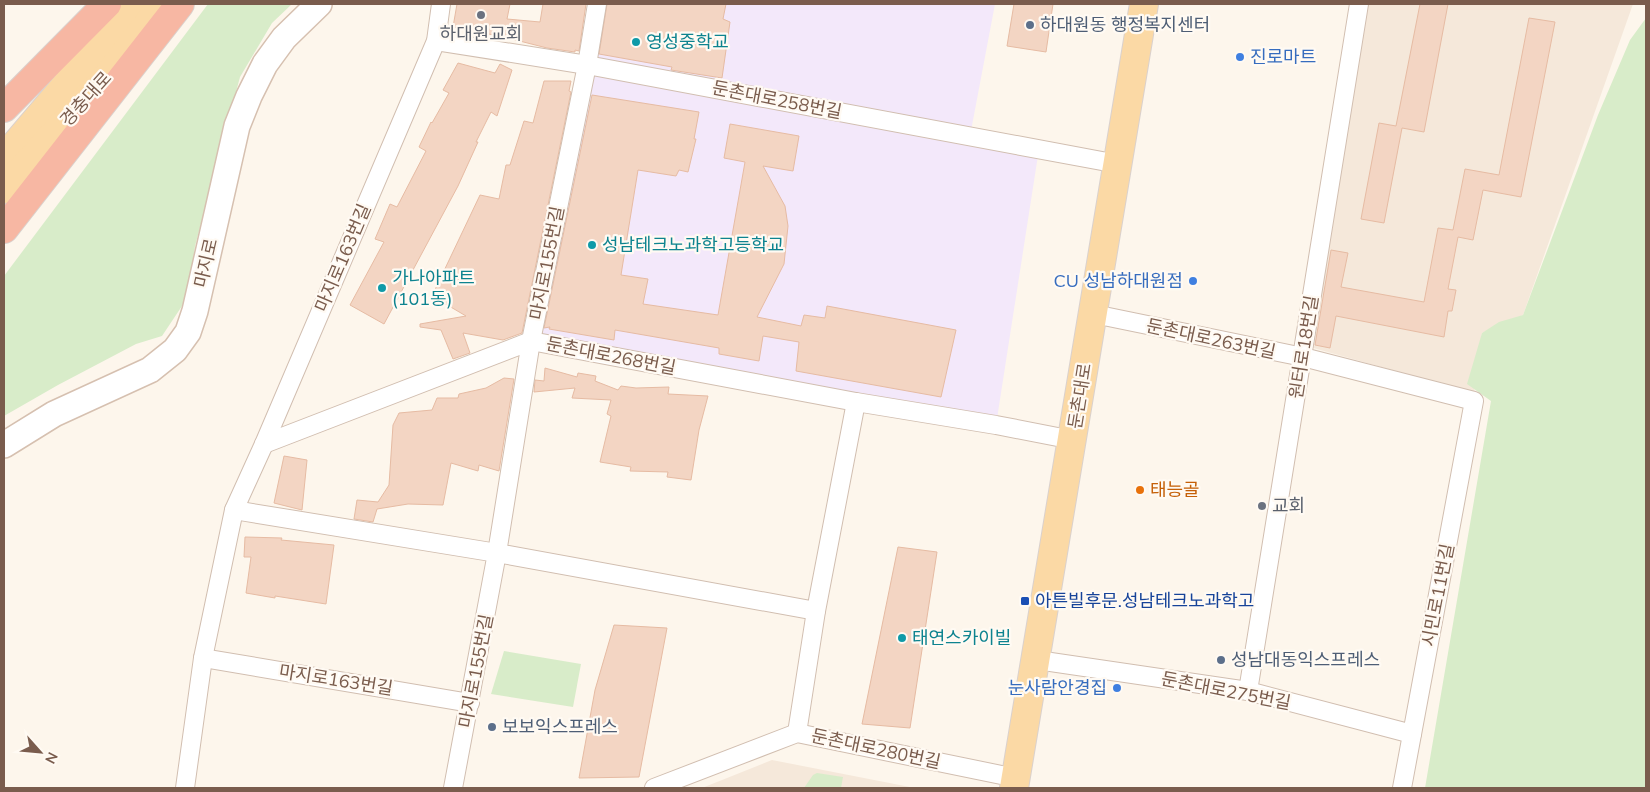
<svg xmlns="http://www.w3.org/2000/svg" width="1650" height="792" font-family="Mulish,'Noto Sans KR',sans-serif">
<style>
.residential{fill:#f5e8da}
.education{fill:#f3e8fa}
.green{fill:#d8ecc9}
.building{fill:#f3d5c3;stroke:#e6bba3}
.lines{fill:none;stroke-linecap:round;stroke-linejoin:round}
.street-casing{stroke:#d1beb0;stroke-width:20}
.secondary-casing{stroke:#d6c0b0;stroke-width:28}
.primary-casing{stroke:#dad1cd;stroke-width:30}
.highway-casing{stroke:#dad1cd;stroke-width:30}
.street{stroke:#fff;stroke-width:18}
.secondary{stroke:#fff;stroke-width:25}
.primary{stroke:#fbd9a5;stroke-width:28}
.highway{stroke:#f7b7a3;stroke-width:28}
.worship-dot{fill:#6b7280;stroke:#fffaf3;stroke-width:2}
.service-dot{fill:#5c6f8a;stroke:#fffaf3;stroke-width:2}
.culture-dot{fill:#0f9aa8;stroke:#fffaf3;stroke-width:2}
.shop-dot{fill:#3f7fe0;stroke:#fffaf3;stroke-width:2}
.food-dot{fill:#e8710a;stroke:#fffaf3;stroke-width:2}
.transit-dot{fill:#1a4fb4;stroke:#fffaf3;stroke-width:2}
.labels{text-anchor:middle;stroke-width:4.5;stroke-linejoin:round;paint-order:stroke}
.service-label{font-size:18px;fill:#4e5e75;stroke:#fffaf3;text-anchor:start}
.worship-label{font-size:18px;fill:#5b616d;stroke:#fffaf3}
.culture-label{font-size:18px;fill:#0d838f;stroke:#fffaf3;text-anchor:start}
.shop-label{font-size:18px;fill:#366cbe;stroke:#fffaf3;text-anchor:end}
.street-label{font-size:18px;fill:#7a5c4d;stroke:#fffaf3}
.food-label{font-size:18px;fill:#c56008;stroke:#fffaf3;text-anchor:start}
.transit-label{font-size:18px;fill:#164399;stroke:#fffaf3;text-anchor:start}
</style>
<rect width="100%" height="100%" fill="#fdf6ec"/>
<g class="residential">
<path d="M1364,4H1633L1523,315L1482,333L1474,393L1310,347Z"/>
<path d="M772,760L915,788H702Z"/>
</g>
<path class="education" d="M597,4H995L970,136L1039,149L996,425L531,341Z"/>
<g class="green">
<path d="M208,4H292L272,23L240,77L195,246L190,285L182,306L162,336L136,344L58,385L4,416V276Z"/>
<path d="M1646,18V788H1425L1491,401L1467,384L1482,333L1499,322L1523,315L1598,115L1630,40Z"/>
<path d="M504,651L581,664L573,707L491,694Z"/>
<path d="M817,773L843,777L841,788H804L813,775Z"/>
</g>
<g class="building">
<path d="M457,4H510L507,19L540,22L543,4H586L579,51L575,50V52L547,48L504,37L453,27Z"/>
<path d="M607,4H726L723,19L730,22L722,78L671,70L672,67L599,54Z"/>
<path d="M1014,4H1053L1046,52L1007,46Z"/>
<path d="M1420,4H1448L1424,132L1402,128L1384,223L1361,219L1379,123L1396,126Z"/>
<path d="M1529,18L1555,22L1521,197L1483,190L1473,240L1458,237L1448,289L1456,290L1452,311H1448L1444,337L1336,316L1330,348L1315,345L1331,250L1348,253L1341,287L1424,302L1438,228L1453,230L1465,169L1499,175Z"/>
<path d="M458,63L495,73L500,64L512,70L497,116L491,112L476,142H478L458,186L384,324L350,305L384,242L375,239L390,204L397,207L426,151L419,147L431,122L432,123L449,93L443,90Z"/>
<path d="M544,81H571L569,91L571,92L522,333L503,340L463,333L470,353L453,359L441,330L420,327V324L466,316L432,296L480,195L499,199L506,165H510L524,121L533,123Z"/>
<path d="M592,95L699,112L694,139H696L688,172L679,170L676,176L638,170L621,275L648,279L643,304L718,315L745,162L724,158L730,124L799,136L793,171L763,166L785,206L788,226L784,264L757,317L801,326L804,315L825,318L827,306L956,330L941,397L796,371L799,342L763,336L759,361L719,354V348L615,330L614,340L549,329L550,327L544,328Z"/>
<path d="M545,368L577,377L578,373L596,376L595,381L618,390L621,386L636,388L669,387L668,394L708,396L699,430L691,480L667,477L668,472L630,471L631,467L600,462L611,416L607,414L611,400L572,398L575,388L534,392L535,380L544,381Z"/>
<path d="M504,378L514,379L499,471L479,465L478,471L451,463L443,505L408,504L377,509L373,522L354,519L357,500L378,502L389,485L393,425L399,413L432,410L437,398H458L459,394L486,388Z"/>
<path d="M284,456L307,460L302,510L274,503Z"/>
<path d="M245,537L282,538L281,540L334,545L326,604L275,596V598L246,593L251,557H244Z"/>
<path d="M898,547L937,552L910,728L862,724Z"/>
<path d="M614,625L667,628L639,777L579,778L595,690Z"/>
</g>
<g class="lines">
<defs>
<g id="street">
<path d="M436,41L587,65L1118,164"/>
<path d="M1094,314L1303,357L1474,401L1402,788"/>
<path d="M264,444L531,341L856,402L996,425L1073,440"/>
<path d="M234,510L497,553L816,611"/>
<path d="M203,658L470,703"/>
<path d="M1037,660L1248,691L1412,734"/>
<path d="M1248,691L1359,4"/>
<path d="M797,733L816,611L856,402"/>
<path d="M185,788L203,658L234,510L264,444L436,41L441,4"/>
<path d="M453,788L497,553L531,341L587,65L597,4"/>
<path d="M654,788L797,733L1016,778"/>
</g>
<path id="secondary" d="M4,445L54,414L150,370L175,350L188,332L195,311L237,126L249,96L265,64L284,38L319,4"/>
<g id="primary">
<path d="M4,158L135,4"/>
<path d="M4,189L110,73L163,4"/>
<path d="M1014,788L1144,4"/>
</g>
<g id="highway">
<path d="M4,108L107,4"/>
<path d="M4,229L180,4"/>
</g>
</defs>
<use href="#street" class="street-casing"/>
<use href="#secondary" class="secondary-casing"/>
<use href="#primary" class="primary-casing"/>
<use href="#highway" class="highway-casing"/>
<use href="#street" class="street"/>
<use href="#secondary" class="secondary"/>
<use href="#primary" class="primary"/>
<use href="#highway" class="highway"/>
</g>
<g class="worship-dot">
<circle cx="481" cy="15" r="5"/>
<circle cx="1262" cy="506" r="5"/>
</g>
<g class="service-dot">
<circle cx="1030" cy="25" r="5"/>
<circle cx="1221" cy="660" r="5"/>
<circle cx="492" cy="727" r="5"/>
</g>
<g class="culture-dot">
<circle cx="636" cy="42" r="5"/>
<circle cx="592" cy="245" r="5"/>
<circle cx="382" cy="288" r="5"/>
<circle cx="902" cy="638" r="5"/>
</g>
<g class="shop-dot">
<circle cx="1240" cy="57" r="5"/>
<circle cx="1193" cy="281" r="5"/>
<circle cx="1117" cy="688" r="5"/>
</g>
<circle class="food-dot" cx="1140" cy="490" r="5"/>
<rect class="transit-dot" x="1020" y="596" width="10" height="10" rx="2.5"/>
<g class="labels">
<g class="service-label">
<text x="1040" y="31">하대원동 행정복지센터</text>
<text x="1231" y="666">성남대동익스프레스</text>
<text x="502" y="733">보보익스프레스</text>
</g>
<g class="worship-label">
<text x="481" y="40">하대원교회</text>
<text x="1272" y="512" text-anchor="start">교회</text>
</g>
<g class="culture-label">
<text x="646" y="48">영성중학교</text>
<text x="602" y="251">성남테크노과학고등학교</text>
<text x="392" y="284">가나아파트<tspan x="392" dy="21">(101동)</tspan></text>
<text x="912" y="644">태연스카이빌</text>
</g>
<g class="shop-label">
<text x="1250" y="63" text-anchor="start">진로마트</text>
<text x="1183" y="287">CU 성남하대원점</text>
<text x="1107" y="694">눈사람안경집</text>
</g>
<g class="street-label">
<text transform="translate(86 99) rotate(-48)" y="6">경충대로</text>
<text transform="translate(777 100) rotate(11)" y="6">둔촌대로258번길</text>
<text transform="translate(343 258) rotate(-67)" y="6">마지로163번길</text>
<text transform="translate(206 263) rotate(-77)" y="6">마지로</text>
<text transform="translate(547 263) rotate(-79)" y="6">마지로155번길</text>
<text transform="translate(1211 339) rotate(12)" y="6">둔촌대로263번길</text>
<text transform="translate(1304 347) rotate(-81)" y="6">원터로18번길</text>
<text transform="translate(611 356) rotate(11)" y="6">둔촌대로268번길</text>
<text transform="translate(1080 396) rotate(-81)" y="6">둔촌대로</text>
<text transform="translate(1438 595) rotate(-79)" y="6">시민로11번길</text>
<text transform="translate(476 671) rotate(-79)" y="6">마지로155번길</text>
<text transform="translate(336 680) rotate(9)" y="6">마지로163번길</text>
<text transform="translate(1226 691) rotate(11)" y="6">둔촌대로275번길</text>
<text transform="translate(876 749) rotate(12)" y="6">둔촌대로280번길</text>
</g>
<g class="food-label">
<text x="1150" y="496">태능골</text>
</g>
<g class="transit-label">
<text x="1035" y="607">아튼빌후문.성남테크노과학고</text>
</g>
</g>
<rect width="1650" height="792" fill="none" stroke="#7a5c4d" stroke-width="10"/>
<g transform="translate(40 752) rotate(117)" stroke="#fffaf3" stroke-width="4" paint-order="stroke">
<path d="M0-4L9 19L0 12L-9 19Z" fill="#7a5c4d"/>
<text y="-8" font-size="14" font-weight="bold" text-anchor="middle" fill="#7a5c4d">N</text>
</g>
</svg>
